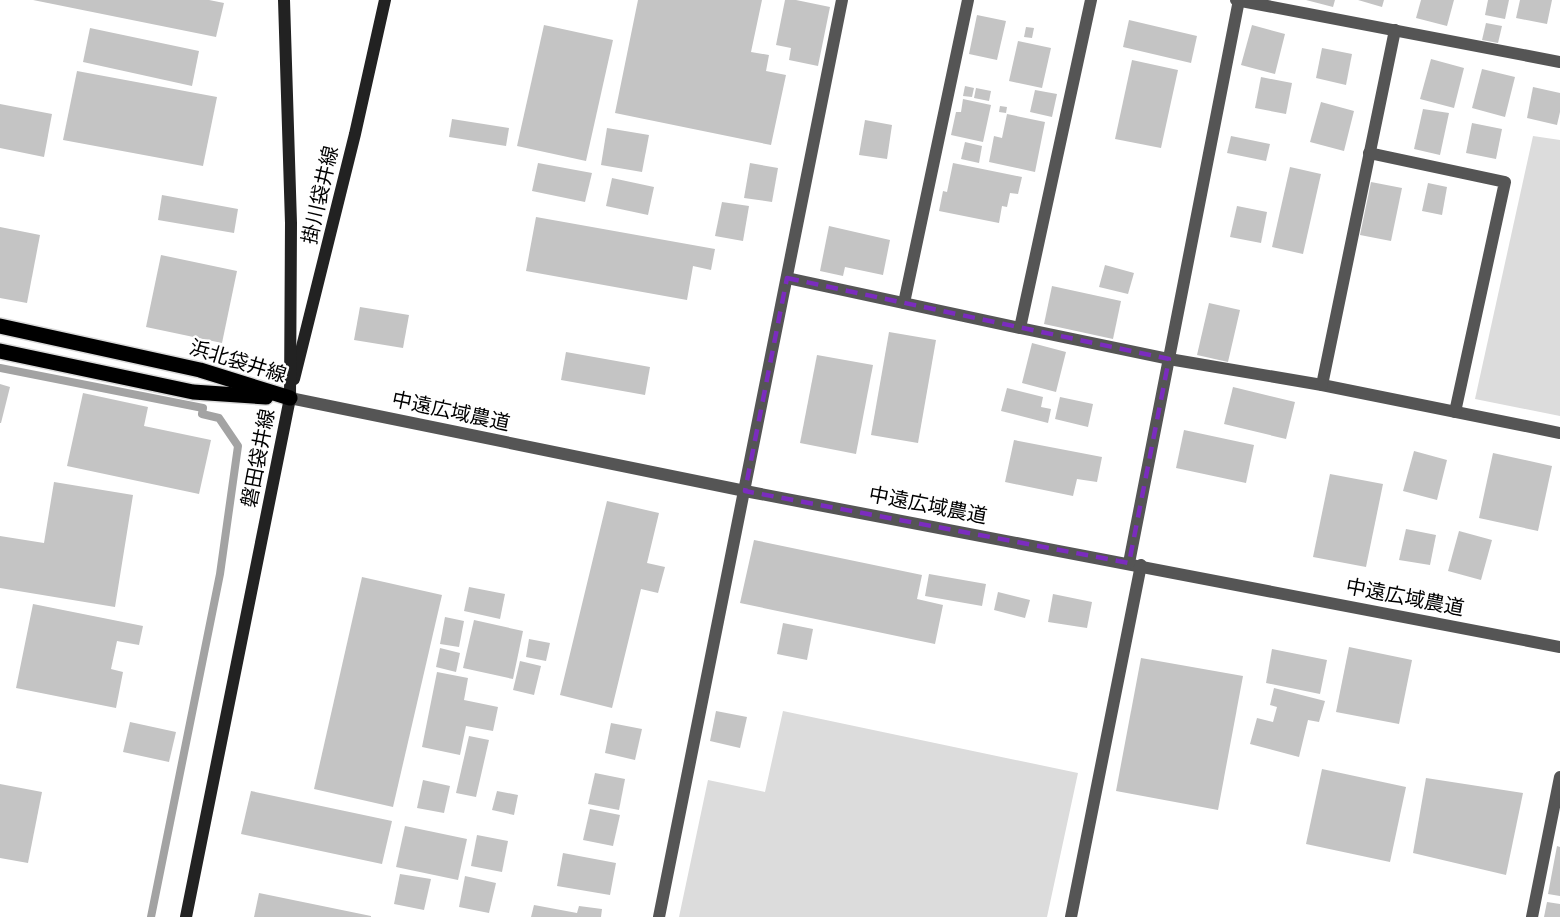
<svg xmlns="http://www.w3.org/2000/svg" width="1560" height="917" font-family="'Source Sans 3','Noto Sans JP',sans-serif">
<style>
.green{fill:#dcdcdc}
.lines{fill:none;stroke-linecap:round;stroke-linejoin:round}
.stream{stroke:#a3a3a3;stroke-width:8}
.building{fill:#c4c4c4}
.primary-casing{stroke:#dbdbdb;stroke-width:18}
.minor{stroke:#555;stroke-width:12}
.tertiary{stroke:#555;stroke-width:12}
.secondary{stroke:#222;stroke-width:12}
.primary{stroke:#000;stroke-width:15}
.marked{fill:none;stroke:#7b2cbf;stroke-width:4.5;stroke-dasharray:12 8;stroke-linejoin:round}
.labels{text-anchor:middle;stroke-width:5;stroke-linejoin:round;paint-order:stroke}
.street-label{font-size:20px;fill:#000;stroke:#fff}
</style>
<rect width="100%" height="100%" fill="#fff"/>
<g class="green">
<path d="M1533,136L1560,140V416L1475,399Z"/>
<path d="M783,711L1078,773L1047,917H679L708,780L765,792Z"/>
</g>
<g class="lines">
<path class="stream" d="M0,368L203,408L202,414L219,418L238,446L220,574L151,917"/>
</g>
<g class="building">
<path d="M33,0H209L224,3L216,37Z"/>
<path d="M638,0H762L751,52L769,55L766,71L786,75L771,145L615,113Z"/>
<path d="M785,0H796L830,7L818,66L789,60L791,48L776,45Z"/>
<path d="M1306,0H1335L1333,7Z"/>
<path d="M1358,0H1384L1382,7Z"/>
<path d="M1421,0H1454L1447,26L1416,18Z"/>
<path d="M1488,0H1509L1505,19L1485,15Z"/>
<path d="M1520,0H1552L1547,24L1516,18Z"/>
<path d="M977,15L1006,21L997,60L969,54Z"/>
<path d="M1129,20L1197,36L1191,63L1123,47Z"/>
<path d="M1486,23L1502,26L1498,43L1482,40Z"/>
<path d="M544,25L613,40L586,161L517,146Z"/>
<path d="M1252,25L1285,34L1275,74L1241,65Z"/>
<path d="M1026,27L1034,28L1032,38L1024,37Z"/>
<path d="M90,28L199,51L192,86L83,62Z"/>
<path d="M1018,41L1051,48L1042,88L1009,81Z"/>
<path d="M1322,48L1352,54L1346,85L1316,78Z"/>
<path d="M1431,59L1464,68L1454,108L1420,99Z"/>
<path d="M1132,60L1178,70L1161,148L1115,139Z"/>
<path d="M1482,69L1515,77L1505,117L1472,108Z"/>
<path d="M77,71L217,97L203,166L63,140Z"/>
<path d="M1261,77L1292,83L1286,114L1255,108Z"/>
<path d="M965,86L974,88L972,97L963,96Z"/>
<path d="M1533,87L1560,93V112L1557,125L1527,118Z"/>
<path d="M976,88L991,91L989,101L974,98Z"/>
<path d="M1035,90L1057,94L1052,117L1030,112Z"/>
<path d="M963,99L991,105L983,142L951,135L956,112H961Z"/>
<path d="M1321,102L1354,111L1344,151L1310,142Z"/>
<path d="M0,104L52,114L44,157L0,148Z"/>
<path d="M1000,106L1007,107L1006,113L999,112Z"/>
<path d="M1423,109L1449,113L1440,155L1414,149Z"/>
<path d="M1007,114L1045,122L1035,172L989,162L994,136L1002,138Z"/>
<path d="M452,119L509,128L506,146L449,137Z"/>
<path d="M865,120L892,125L887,159L859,155Z"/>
<path d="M1472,123L1502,129L1496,159L1466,153Z"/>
<path d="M607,128L649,135L642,172L601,165Z"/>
<path d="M1231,136L1270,144L1266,161L1227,153Z"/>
<path d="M965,142L982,146L979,163L961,159Z"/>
<path d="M538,163L592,173L585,202L532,191Z"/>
<path d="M750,163L778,168L772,202L744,198Z"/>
<path d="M953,163L1022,177L1018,194L1010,193L1007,207L1002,206L999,223L939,211L943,191L947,192Z"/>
<path d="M1290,167L1321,174L1303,254L1272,247Z"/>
<path d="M612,178L654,187L648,215L606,206Z"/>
<path d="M1371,182L1402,188L1391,241L1360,235Z"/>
<path d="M1428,183L1447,187L1442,215L1422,211Z"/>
<path d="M162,195L238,209L234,233L158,220Z"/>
<path d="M722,202L749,206L743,241L715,236Z"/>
<path d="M1237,206L1267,212L1261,243L1230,237Z"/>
<path d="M536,217L715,249L711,270L693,266L687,300L526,271Z"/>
<path d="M829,226L890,240L883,275L845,267L843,276L820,271Z"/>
<path d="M0,227L40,235L27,303L0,298Z"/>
<path d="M161,255L237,271L222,343L146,327Z"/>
<path d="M1105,265L1134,273L1128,294L1099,287Z"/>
<path d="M1052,286L1121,301L1113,339L1044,324Z"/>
<path d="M1209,303L1240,310L1228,362L1197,355Z"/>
<path d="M360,307L409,315L403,348L354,340Z"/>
<path d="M889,332L936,340L918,443L871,435Z"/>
<path d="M1032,343L1066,352L1056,392L1022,383Z"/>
<path d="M566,352L650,367L645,395L561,380Z"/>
<path d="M817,355L873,365L856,454L800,443Z"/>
<path d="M0,384L10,387L1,423H0Z"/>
<path d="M1233,387L1295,402L1286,439L1224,424Z"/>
<path d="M1007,388L1043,397L1041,407L1051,409L1048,423L1001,411Z"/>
<path d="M83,393L148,407L144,426L211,440L199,494L67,466Z"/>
<path d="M1060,397L1093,404L1088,427L1055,419Z"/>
<path d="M1184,430L1254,445L1246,483L1176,468Z"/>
<path d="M1014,440L1102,457L1097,482L1077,479L1073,496L1005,482Z"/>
<path d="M1414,451L1447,460L1437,500L1403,491Z"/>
<path d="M1493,453L1552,466L1538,531L1479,518Z"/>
<path d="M1330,474L1383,484L1366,567L1313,557Z"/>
<path d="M54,482L133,495L115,607L0,588V536L44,543Z"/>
<path d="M607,501L659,513L647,563L665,567L658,593L641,589L612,708L560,695Z"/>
<path d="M1406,529L1436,535L1430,565L1399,560Z"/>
<path d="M1459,531L1492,540L1481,580L1448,571Z"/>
<path d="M754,540L922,575L917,599L943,605L935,644L740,603Z"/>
<path d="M929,574L986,584L982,606L925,596Z"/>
<path d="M362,577L442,595L393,807L314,789Z"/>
<path d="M469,587L505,594L500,619L464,611Z"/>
<path d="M998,592L1030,600L1025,618L994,610Z"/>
<path d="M1053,594L1092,602L1087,628L1048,622Z"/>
<path d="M33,604L143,626L139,645L117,641L111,669L123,672L116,708L16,688Z"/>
<path d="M445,617L464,621L459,647L440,644Z"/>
<path d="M474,620L523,631L513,679L463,668Z"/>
<path d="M783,623L813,629L807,660L777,654Z"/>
<path d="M529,639L550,643L546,661L526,657Z"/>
<path d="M1349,647L1412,660L1399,724L1336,712Z"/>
<path d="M440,648L460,653L456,672L436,667Z"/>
<path d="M1272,649L1327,660L1320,694L1266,683Z"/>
<path d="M1141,658L1243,676L1218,810L1116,791Z"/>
<path d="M520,661L541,666L534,695L513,690Z"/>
<path d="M437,672L468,678L464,700L498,707L493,731L466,726L460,755L422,747Z"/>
<path d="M1274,688L1325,701L1319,722L1308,720L1299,757L1250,744L1257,718L1273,722L1277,707L1270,705Z"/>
<path d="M716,711L747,717L740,748L710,741Z"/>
<path d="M130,722L176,732L169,762L123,752Z"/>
<path d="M611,723L642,729L635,760L605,753Z"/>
<path d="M469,736L489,740L476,797L456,793Z"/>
<path d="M1322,769L1406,787L1390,862L1306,844Z"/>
<path d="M595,773L625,779L619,810L588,804Z"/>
<path d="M1426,778L1523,793L1506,875L1413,853Z"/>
<path d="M423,780L450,786L444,813L417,808Z"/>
<path d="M0,784L42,792L28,863L0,858Z"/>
<path d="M251,791L392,821L382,864L241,834Z"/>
<path d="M497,791L518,795L514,815L492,810Z"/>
<path d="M590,809L620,815L613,846L583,840Z"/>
<path d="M405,826L467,839L458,880L396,867Z"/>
<path d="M477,835L508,841L502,872L471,866Z"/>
<path d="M1557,846L1560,847V896L1548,894Z"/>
<path d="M563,853L616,863L610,895L557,886Z"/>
<path d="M400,874L431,879L424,910L394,904Z"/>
<path d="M465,876L496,883L489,913L459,907Z"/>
<path d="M259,893L371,916V917H254Z"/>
<path d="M1547,902L1560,904V917H1544Z"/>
<path d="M534,905L577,913L579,906L602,909L601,917H531Z"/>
</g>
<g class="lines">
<defs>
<g id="primary">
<path d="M0,326L200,370L290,398"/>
<path d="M0,351L193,392L266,397"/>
</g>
</defs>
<use href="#primary" class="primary-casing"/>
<g class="minor">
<path d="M1236,0L1560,62"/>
<path d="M1395,30L1322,385L1560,433"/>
<path d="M1369,153L1505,182L1455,412"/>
<path d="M787,278L1020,328L1091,0"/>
<path d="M904,303L968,0"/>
<path d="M1020,328L1169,359L1322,385"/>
<path d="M659,917L842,0"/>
<path d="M1071,917L1141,565"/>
<path d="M1532,917L1560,777"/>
</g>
<g class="tertiary">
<path d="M290,398L745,491L1560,647"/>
<path d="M1129,563L1239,0"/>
</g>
<g class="secondary">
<path d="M294,379L355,134L385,0"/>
<path d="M186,917L290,398L291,223L284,0"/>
</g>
<use href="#primary" class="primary"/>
</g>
<path class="marked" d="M787,278L1169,359L1129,563L745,491Z"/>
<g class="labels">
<g class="street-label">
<text transform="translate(320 195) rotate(-77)" y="7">掛川袋井線</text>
<text transform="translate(238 361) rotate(17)" y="7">浜北袋井線</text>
<text transform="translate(451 411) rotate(12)" y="7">中遠広域農道</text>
<text transform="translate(258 458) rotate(-79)" y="7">磐田袋井線</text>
<text transform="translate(928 505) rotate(11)" y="7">中遠広域農道</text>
<text transform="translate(1405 597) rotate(11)" y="7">中遠広域農道</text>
</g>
</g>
</svg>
